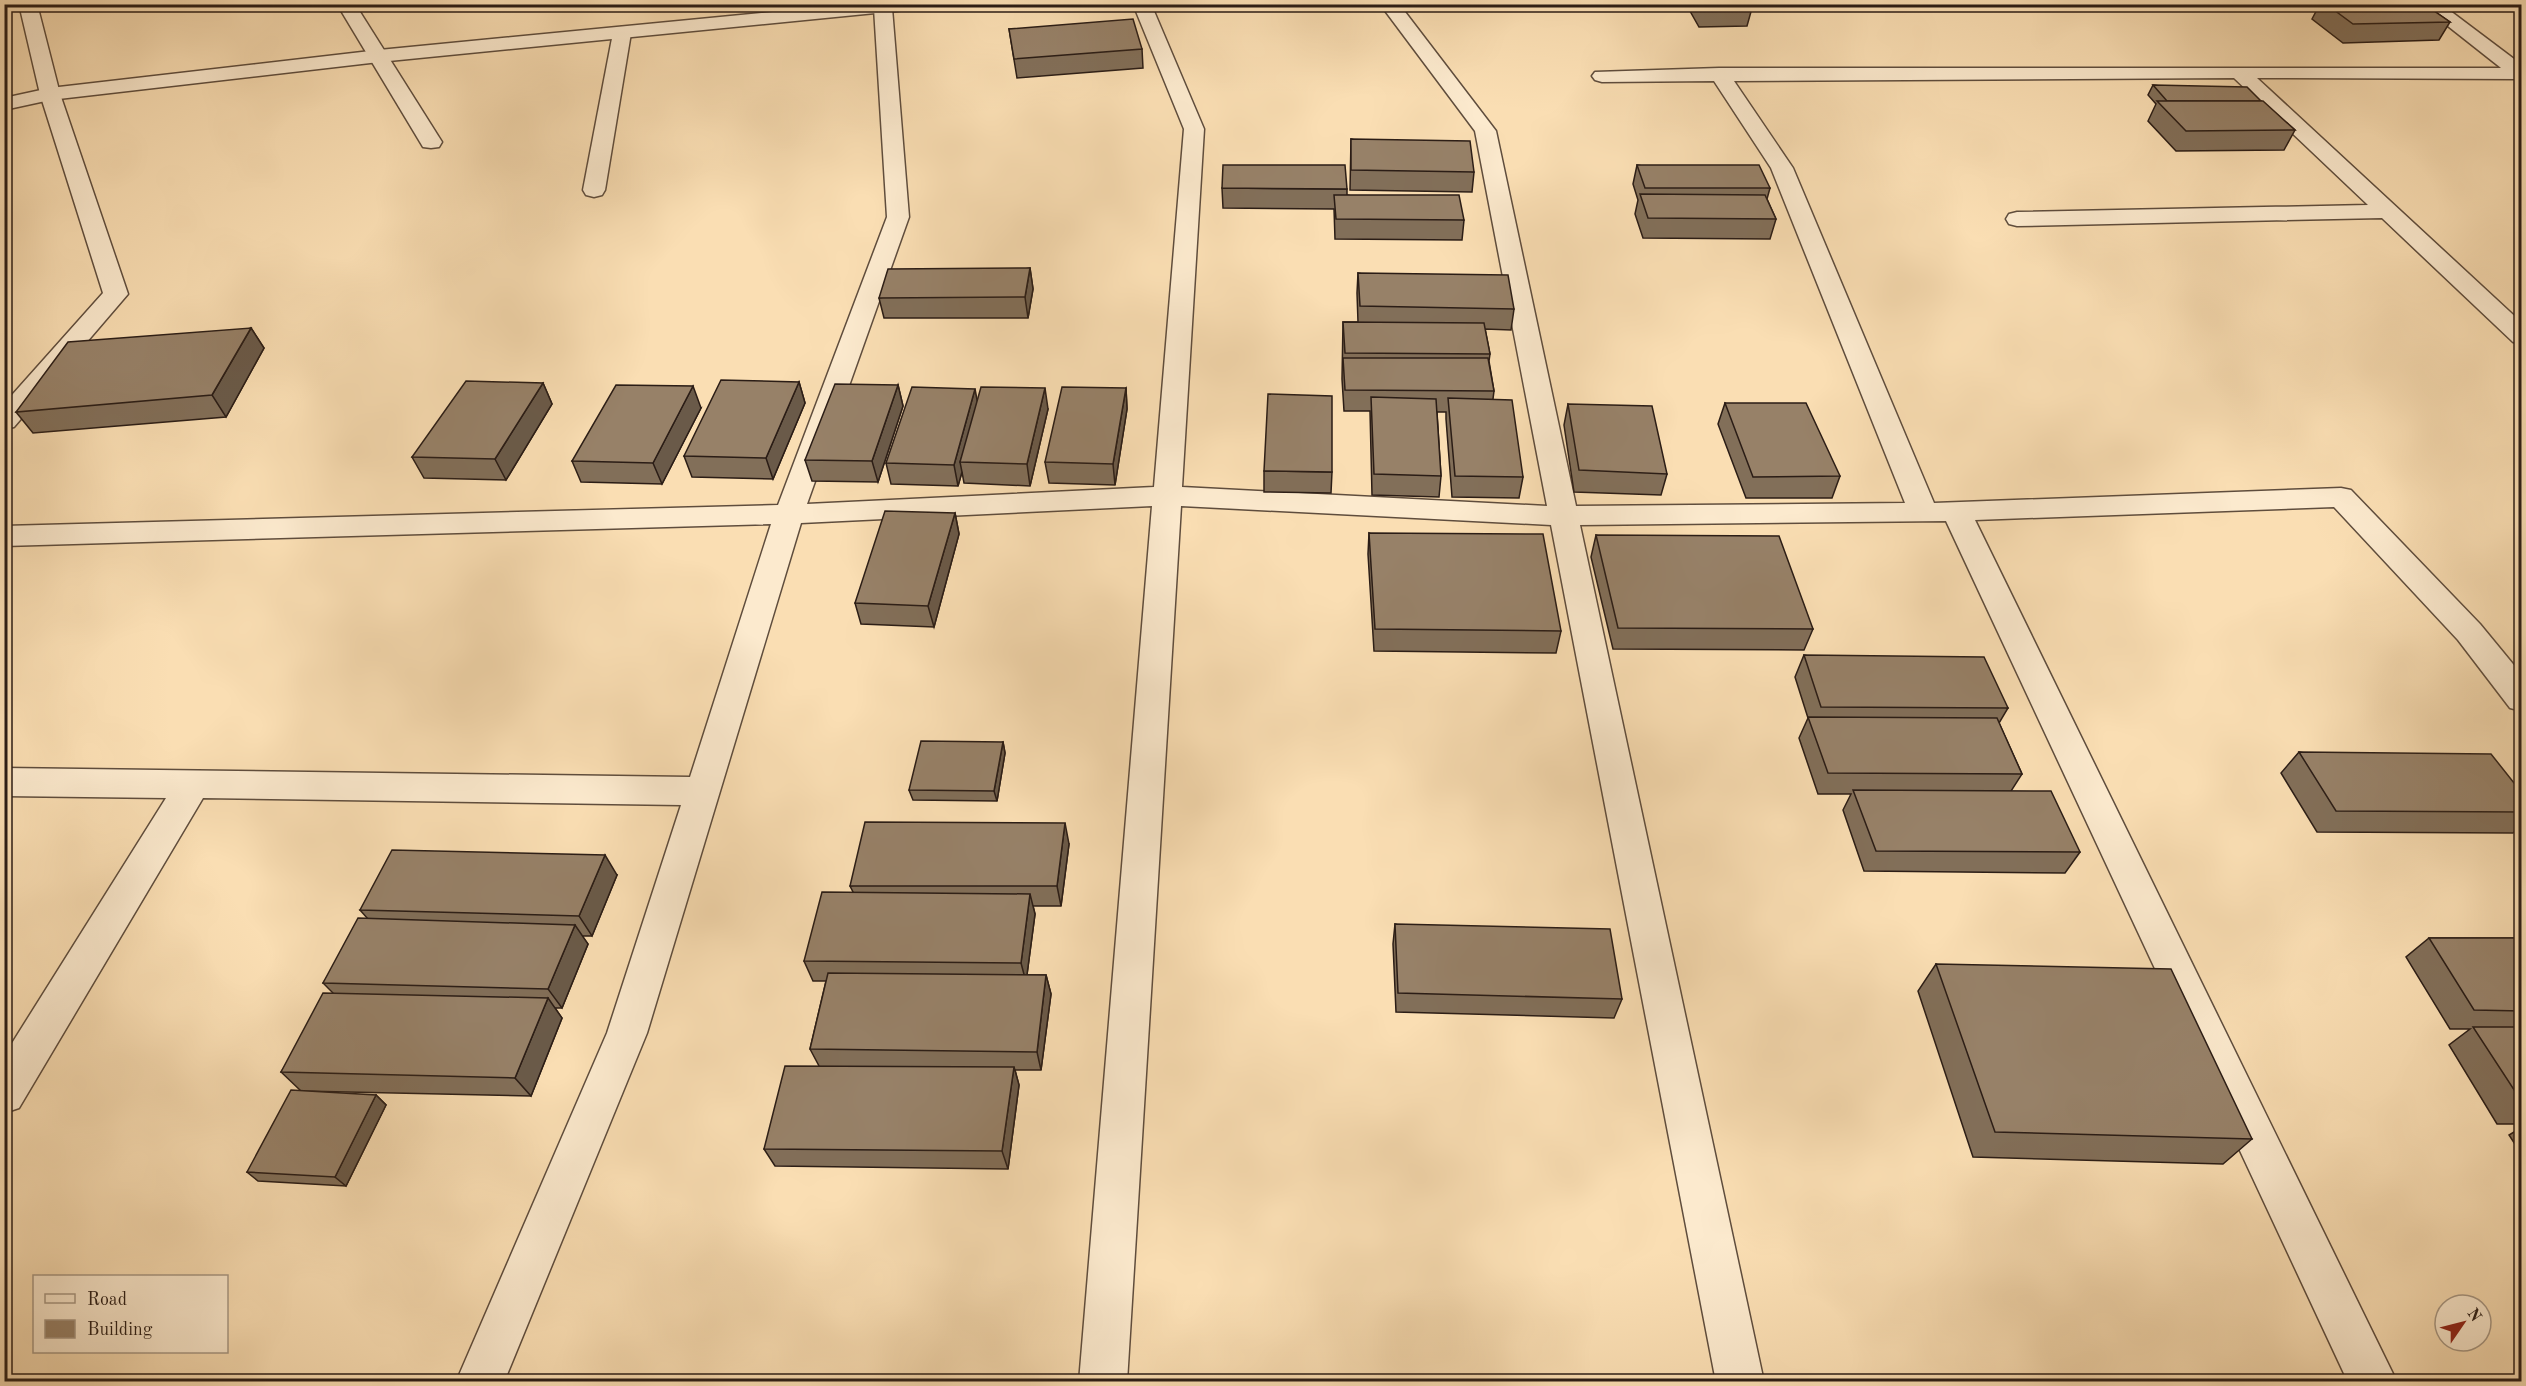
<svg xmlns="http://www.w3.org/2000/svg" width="2526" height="1386" font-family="'Old Standard TT',serif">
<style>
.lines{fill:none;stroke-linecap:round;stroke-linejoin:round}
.minor-casing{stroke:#5f4d3d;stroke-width:3}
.tertiary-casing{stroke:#5f4d3d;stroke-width:3}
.minor{fill:#fceace;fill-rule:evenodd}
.tertiary{fill:#fceace;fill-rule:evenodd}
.wall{fill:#826f59;stroke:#2b1d16;stroke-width:1.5}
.shaded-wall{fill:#6a5a49;stroke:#2b1d16;stroke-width:1.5}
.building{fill:#978168;stroke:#2b1d16;stroke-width:1.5}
</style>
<rect width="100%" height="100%" fill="#fadeb3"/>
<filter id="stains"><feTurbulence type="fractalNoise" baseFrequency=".00333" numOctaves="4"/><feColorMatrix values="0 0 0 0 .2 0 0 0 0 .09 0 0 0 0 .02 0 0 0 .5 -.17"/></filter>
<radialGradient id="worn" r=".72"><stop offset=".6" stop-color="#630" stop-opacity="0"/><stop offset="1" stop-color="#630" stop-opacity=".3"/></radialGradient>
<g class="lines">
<defs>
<g id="minor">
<path d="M19,4H37L60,94L128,294L14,427L4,429V404L103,293L40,94Z"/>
<path d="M337,4H355L442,142L439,147L431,148L423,147Z"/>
<path d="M876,4H890L892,8L909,217L807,504L1154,487L1184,129L1133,4H1151L1204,129L1182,487L1547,506L1475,131L1380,4H1399L1496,131L1576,506L1905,503L1771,168L1714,81L1602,82L1595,80L1592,76L1595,72L1719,68H2522V78L2519,79L2257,78L2522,323V344L2513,342L2382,218L2017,226L2009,224L2006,219L2009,214L2017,212L2368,205L2234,78L1734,81L1793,168L1934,503L2341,488L2351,490L2480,624L2522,675V711L2510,708L2458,640L2334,507L1975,520L2397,1382H2348L1946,521L1580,525L1764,1382H1716L1551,525L1181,506L1127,1382H1079L1152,506L801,523L647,1033L504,1382H456L607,1033L681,805L203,798L19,1108L4,1113V1056L166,798L4,796V768L690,777L771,524L4,546V526L778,505L887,217L874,8Z"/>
<path d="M622,27L629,29L631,33L605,190L602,195L594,197L586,195L583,190L613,33L615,29Z"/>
</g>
<g id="tertiary">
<path d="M854,4H925L916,9L379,62L50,100L4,110V98L50,88L379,50Z"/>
<path d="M2420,4H2441L2522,65V81L2515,79Z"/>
</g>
</defs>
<use href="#minor" class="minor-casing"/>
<use href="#tertiary" class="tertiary-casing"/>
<use href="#minor" class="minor"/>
<use href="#tertiary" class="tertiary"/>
</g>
<g class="wall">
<path d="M1686,4H1750L1752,8L1747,26L1699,27Z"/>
<path d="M2320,4H2424L2450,22L2439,40L2343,43L2312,19Z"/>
<path d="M1009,29L1142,49L1143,68L1017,78Z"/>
<path d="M2153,85L2261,101L2295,130L2284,150L2176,151L2148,121L2156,104L2148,95Z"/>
<path d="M1351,139L1474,172L1472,192L1350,190Z"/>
<path d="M1637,165L1770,188L1767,199L1776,219L1770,239L1643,238L1635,214L1638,200L1633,184Z"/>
<path d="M1222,188L1347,189V195L1464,220L1462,240L1335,239L1334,209L1223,208Z"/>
<path d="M1030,268L1033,289L1028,318H884L879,298Z"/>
<path d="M1358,273L1514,309L1511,330L1485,329L1490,354L1489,361L1494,391L1493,399L1523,477L1519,498L1452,497L1446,419V412H1437L1441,476L1439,497L1372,495L1370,411H1344L1342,379L1343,322H1358L1357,293Z"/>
<path d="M251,328L264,348L226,417L33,433L16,412Z"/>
<path d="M799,382L805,403L773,479L692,477L684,456Z"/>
<path d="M543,383L552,404L506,480L424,478L412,457Z"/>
<path d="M898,385L903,406L878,482L812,481L805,460Z"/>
<path d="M1126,388L1127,409L1115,485L1049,483L1045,462Z"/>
<path d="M977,401L1048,409L1030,486L964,483L962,472L958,486L891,484L886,463Z"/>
<path d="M1725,403L1840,476L1832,498H1746L1718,424Z"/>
<path d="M1568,404L1667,474L1661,495L1574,492L1564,425Z"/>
<path d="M701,408L662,484L581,482L572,461Z"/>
<path d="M1264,471L1332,472L1331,493L1264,492Z"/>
<path d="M955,513L959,534L934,627L861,624L855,603Z"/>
<path d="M1369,533L1561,631L1556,653L1374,651L1368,554Z"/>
<path d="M1596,535L1813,629L1804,650L1613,649L1591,557Z"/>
<path d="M1804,655L2008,708L1999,723L2022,774L2011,791L2080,852L2065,873L1864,871L1843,810L1851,794H1818L1799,738L1808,718L1795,677Z"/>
<path d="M1003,742L1005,753L997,801L913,800L909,790Z"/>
<path d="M2299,752L2522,793V825L2513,833L2317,832L2281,773Z"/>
<path d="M1069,844L1061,906H1033L1035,914L1027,975H1046L1051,994L1041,1070H1015L1019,1085L1008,1169L775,1166L764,1149L819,1066L810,1049L826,981H813L804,961L853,892L850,886Z"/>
<path d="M617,875L592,936H582L588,944L562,1008H555L562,1018L531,1096L301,1091L281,1072L334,994L323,983L368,919L360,910Z"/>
<path d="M1395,924L1622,999L1614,1018L1396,1012L1393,944Z"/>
<path d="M2429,938H2522V1124H2497L2449,1045L2470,1029H2450L2406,957Z"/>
<path d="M1936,964L2252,1139L2223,1164L1973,1157L1918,991Z"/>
<path d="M376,1095L386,1105L346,1186L258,1181L247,1172Z"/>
<path d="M2522,1127V1155L2509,1135Z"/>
</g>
<g class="shaded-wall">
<path d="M1030,268L1033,289L1028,318L1025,297Z"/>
<path d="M251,328L264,348L226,417L212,395Z"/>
<path d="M799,382L805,403L773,479L766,458Z"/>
<path d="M543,383L552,404L506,480L495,459Z"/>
<path d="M898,385L903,406L878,482L872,461Z"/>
<path d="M693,386L701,408L662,484L653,463Z"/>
<path d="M1045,388L1048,409L1030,486L1027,464Z"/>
<path d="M1126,388L1127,409L1115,485L1113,464Z"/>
<path d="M975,389L979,410L960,462L962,472L958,486L954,465Z"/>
<path d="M955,513L959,534L934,627L928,606Z"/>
<path d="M1003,742L1005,753L997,801L994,791Z"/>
<path d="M1065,823L1069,844L1061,906L1057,886Z"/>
<path d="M605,855L617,875L592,936L579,916Z"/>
<path d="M1030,894L1035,914L1026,982L1021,963Z"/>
<path d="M575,925L588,944L562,1008L548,989Z"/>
<path d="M1046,975L1051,994L1041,1070L1037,1052Z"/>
<path d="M548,998L562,1018L531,1096L515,1078Z"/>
<path d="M1014,1067L1019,1085L1008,1169L1002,1151Z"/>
<path d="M376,1095L386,1105L346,1186L335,1177Z"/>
</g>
<g class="building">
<path d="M1700,4H1750L1752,8L1703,9Z"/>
<path d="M2326,4H2424L2450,22L2353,24Z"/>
<path d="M1133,19L1142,49L1014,59L1009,29Z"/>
<path d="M2153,85L2247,87L2261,101H2167Z"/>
<path d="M2157,101H2263L2295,130L2186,131Z"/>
<path d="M1351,139L1470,141L1474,172L1351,170Z"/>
<path d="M1223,165H1345L1347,189L1222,188Z"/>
<path d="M1637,165H1759L1770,188H1645Z"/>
<path d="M1640,194L1765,195L1776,219L1648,218Z"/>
<path d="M1334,195H1459L1464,220L1336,219Z"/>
<path d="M1030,268L1025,297L879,298L888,269Z"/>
<path d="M1358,273L1508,275L1514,309L1360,306Z"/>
<path d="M1343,322L1484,323L1490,354L1345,353Z"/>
<path d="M251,328L212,395L16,412L68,342Z"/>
<path d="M1343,358H1488L1494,391L1345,390Z"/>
<path d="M721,380L799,382L766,458L684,456Z"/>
<path d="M466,381L543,383L495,459L412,457Z"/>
<path d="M835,384L898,385L872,461L805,460Z"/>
<path d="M616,385L693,386L653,463L572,461Z"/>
<path d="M912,387L975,389L954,465L886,463Z"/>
<path d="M981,387L1045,388L1027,464L960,462Z"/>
<path d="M1062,387L1126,388L1113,464L1045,462Z"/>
<path d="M1268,394L1332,396V472L1264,471Z"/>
<path d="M1371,397L1436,399L1441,476L1374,474Z"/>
<path d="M1448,398L1512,400L1523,477L1455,476Z"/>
<path d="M1725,403H1806L1840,476L1753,477Z"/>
<path d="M1568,404L1652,406L1667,474L1579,470Z"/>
<path d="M885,511L955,513L928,606L855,603Z"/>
<path d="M1369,533L1543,534L1561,631L1375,629Z"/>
<path d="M1596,535L1779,536L1813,629L1618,628Z"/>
<path d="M1804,655L1984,657L2008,708L1821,707Z"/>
<path d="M1808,717L1997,718L2022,774L1828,773Z"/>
<path d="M921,741L1003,742L994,791L909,790Z"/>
<path d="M2299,752L2491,754L2522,793V812L2336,811Z"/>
<path d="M1853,790L2051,791L2080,852L1876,851Z"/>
<path d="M865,822L1065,823L1057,886H850Z"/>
<path d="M392,850L605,855L579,916L360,910Z"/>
<path d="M822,892L1030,894L1021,963L804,961Z"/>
<path d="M358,918L575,925L548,989L323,983Z"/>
<path d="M1395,924L1610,929L1622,999L1398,993Z"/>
<path d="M2429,938H2522V1011L2474,1010Z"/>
<path d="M1936,964L2171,969L2252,1139L1995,1132Z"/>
<path d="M828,973L1046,975L1037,1052L810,1049Z"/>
<path d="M323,993L548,998L515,1078L281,1072Z"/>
<path d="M2473,1027H2522V1102Z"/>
<path d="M785,1066L1014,1067L1002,1151L764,1149Z"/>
<path d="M291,1090L376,1095L335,1177L247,1172Z"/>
</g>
<rect width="2526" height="1386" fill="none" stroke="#fadeb3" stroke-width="24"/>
<rect x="6" y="6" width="2514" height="1374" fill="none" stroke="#2b1d16" stroke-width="3"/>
<rect x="12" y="12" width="2502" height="1362" fill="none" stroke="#2b1d16" stroke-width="1.5"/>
<rect x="33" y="1275" width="195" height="78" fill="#fceace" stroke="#a89884" stroke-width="1.5"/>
<rect x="45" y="1294" width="30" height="9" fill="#fceace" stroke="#a89884" stroke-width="1.5"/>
<text x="87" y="1305" font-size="18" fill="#2b1d16">Road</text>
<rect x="45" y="1320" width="30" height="18" fill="#978168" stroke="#a89884" stroke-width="1.5"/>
<text x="87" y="1335" font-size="18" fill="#2b1d16">Building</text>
<g transform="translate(2463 1323) rotate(55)"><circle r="28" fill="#fceace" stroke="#a89884" stroke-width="1.5"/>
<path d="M0-4.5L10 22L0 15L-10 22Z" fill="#8f2418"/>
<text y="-9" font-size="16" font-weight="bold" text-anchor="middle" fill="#2b1d16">N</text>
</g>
<rect width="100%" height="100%" filter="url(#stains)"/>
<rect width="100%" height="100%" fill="url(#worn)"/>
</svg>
